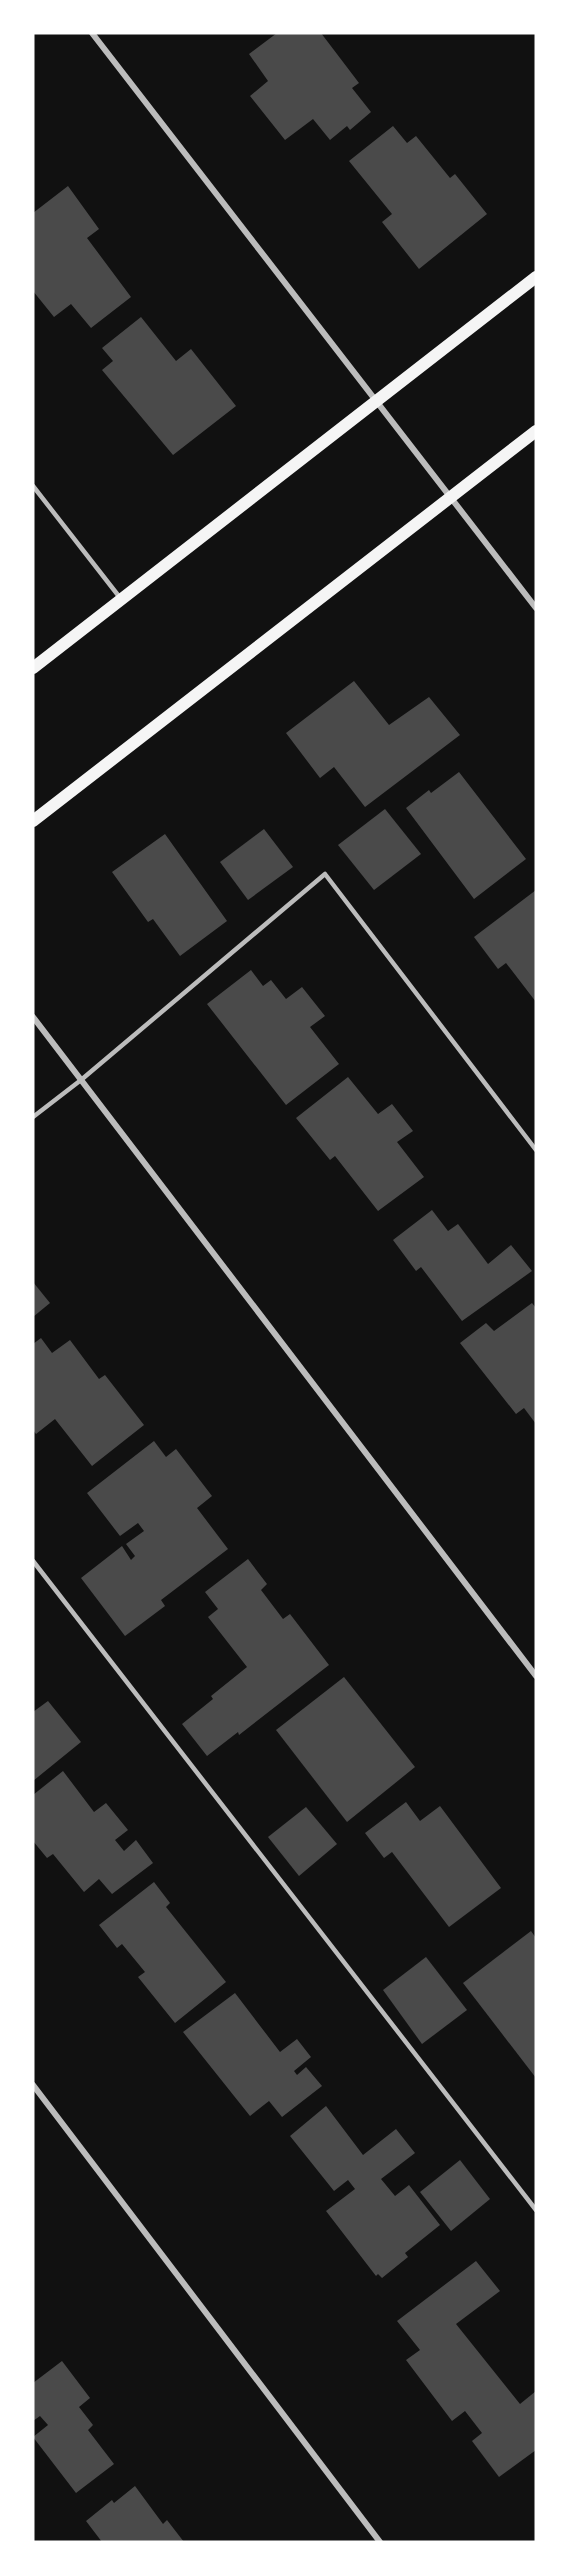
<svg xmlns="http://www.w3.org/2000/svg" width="569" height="2575" font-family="Georgia,serif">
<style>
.building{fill:#4a4a4a}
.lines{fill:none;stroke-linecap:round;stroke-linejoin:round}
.service{stroke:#bcbcbc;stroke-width:4.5}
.minor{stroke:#bcbcbc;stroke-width:6}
.secondary{stroke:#f5f5f5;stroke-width:12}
</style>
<rect width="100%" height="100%" fill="#111"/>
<g class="building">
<path d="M277,33H321L359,83L352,88L371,112L350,130L347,126L330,140L313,119L285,140L250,96L268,81L249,54Z"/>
<path d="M393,126L407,143L416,136L450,178L455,174L487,214L419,269L382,222L392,214L349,161Z"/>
<path d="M68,186L99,229L87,238L131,297L91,328L71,304L54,317L33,291V213Z"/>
<path d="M141,317L176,361L191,349L236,406L173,455L102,370L113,361L102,348Z"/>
<path d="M354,681L389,725L429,697L460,735L365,807L334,767L320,778L286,733Z"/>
<path d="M459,772L526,859L474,899L406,808L429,790L431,793Z"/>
<path d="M385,809L421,854L374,890L338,845Z"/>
<path d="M264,829L293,867L248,900L220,862Z"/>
<path d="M165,834L227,921L180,956L153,919L148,922L112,872Z"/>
<path d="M536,890V1002L506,963L498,969L474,937Z"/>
<path d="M251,970L263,986L271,980L286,999L302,987L325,1016L310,1027L339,1064L286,1105L207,1004Z"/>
<path d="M348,1077L378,1114L392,1104L413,1131L397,1142L424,1177L378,1211L335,1156L330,1160L296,1118Z"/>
<path d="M432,1210L448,1231L458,1224L488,1264L511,1245L532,1271L462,1321L421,1267L416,1271L393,1240Z"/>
<path d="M33,1282L50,1303L33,1317Z"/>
<path d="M532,1303L536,1308V1424L524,1408L516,1414L460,1343L486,1323L494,1331Z"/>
<path d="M41,1338L52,1353L70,1340L99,1379L105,1375L144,1425L92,1466L55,1419L36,1434L33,1430V1344Z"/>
<path d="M154,1441L166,1457L176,1449L212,1496L197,1508L228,1549L161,1600L165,1606L125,1636L81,1578L122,1546L131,1560L135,1556L126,1544L144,1531L138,1523L120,1536L87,1493Z"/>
<path d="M248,1559L267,1584L261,1590L283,1619L290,1614L329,1665L239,1735L238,1732L207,1756L182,1724L213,1699L211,1696L247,1667L208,1617L218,1609L205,1592Z"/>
<path d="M344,1677L415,1767L347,1822L276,1730Z"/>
<path d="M48,1701L81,1742L33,1781V1712Z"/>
<path d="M63,1771L94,1812L106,1803L128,1830L115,1840L124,1851L136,1840L153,1863L112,1894L99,1879L84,1892L53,1854L47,1858L33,1841V1795Z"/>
<path d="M406,1802L420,1821L440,1806L501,1888L449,1927L392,1852L384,1858L365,1833Z"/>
<path d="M306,1807L337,1844L299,1876L268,1837Z"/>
<path d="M154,1882L170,1903L166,1907L226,1982L175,2023L138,1977L145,1972L122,1944L117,1948L99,1925Z"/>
<path d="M531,1931L536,1938V2078L463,1983Z"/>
<path d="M426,1957L467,2010L422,2044L383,1990Z"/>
<path d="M235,1993L280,2052L297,2039L311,2057L294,2071L297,2075L306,2067L322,2086L282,2117L269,2101L250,2116L183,2032Z"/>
<path d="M326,2106L363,2155L396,2129L415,2153L381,2179L395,2196L409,2185L440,2225L405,2253L408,2257L382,2278L378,2274L376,2276L326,2211L355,2189L348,2180L334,2191L290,2136Z"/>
<path d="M460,2160L490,2199L451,2231L420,2192Z"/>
<path d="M476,2261L500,2291L456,2324L520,2404L536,2391V2450L499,2477L472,2441L482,2433L465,2411L452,2421L406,2360L420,2350L397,2321Z"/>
<path d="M62,2361L90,2398L79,2407L93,2425L88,2430L114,2464L76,2493L33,2437L48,2425L40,2416L33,2421V2383Z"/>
<path d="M135,2486L163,2524L167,2520L184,2542H102L86,2521L112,2500L114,2503Z"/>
</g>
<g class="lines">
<g class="service">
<path d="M33,486L121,599"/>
<path d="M33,1117L81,1080L325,874L536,1150"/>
<path d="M33,1561L536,2210"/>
</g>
<g class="minor">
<path d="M92,33L536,608"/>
<path d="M33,1017L536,1676"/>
<path d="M33,2085L380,2542"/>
</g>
<g class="secondary">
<path d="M33,668L536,277"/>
<path d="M33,821L536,431"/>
</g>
</g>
<rect width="569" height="2575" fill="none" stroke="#ffffff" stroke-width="69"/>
</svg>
